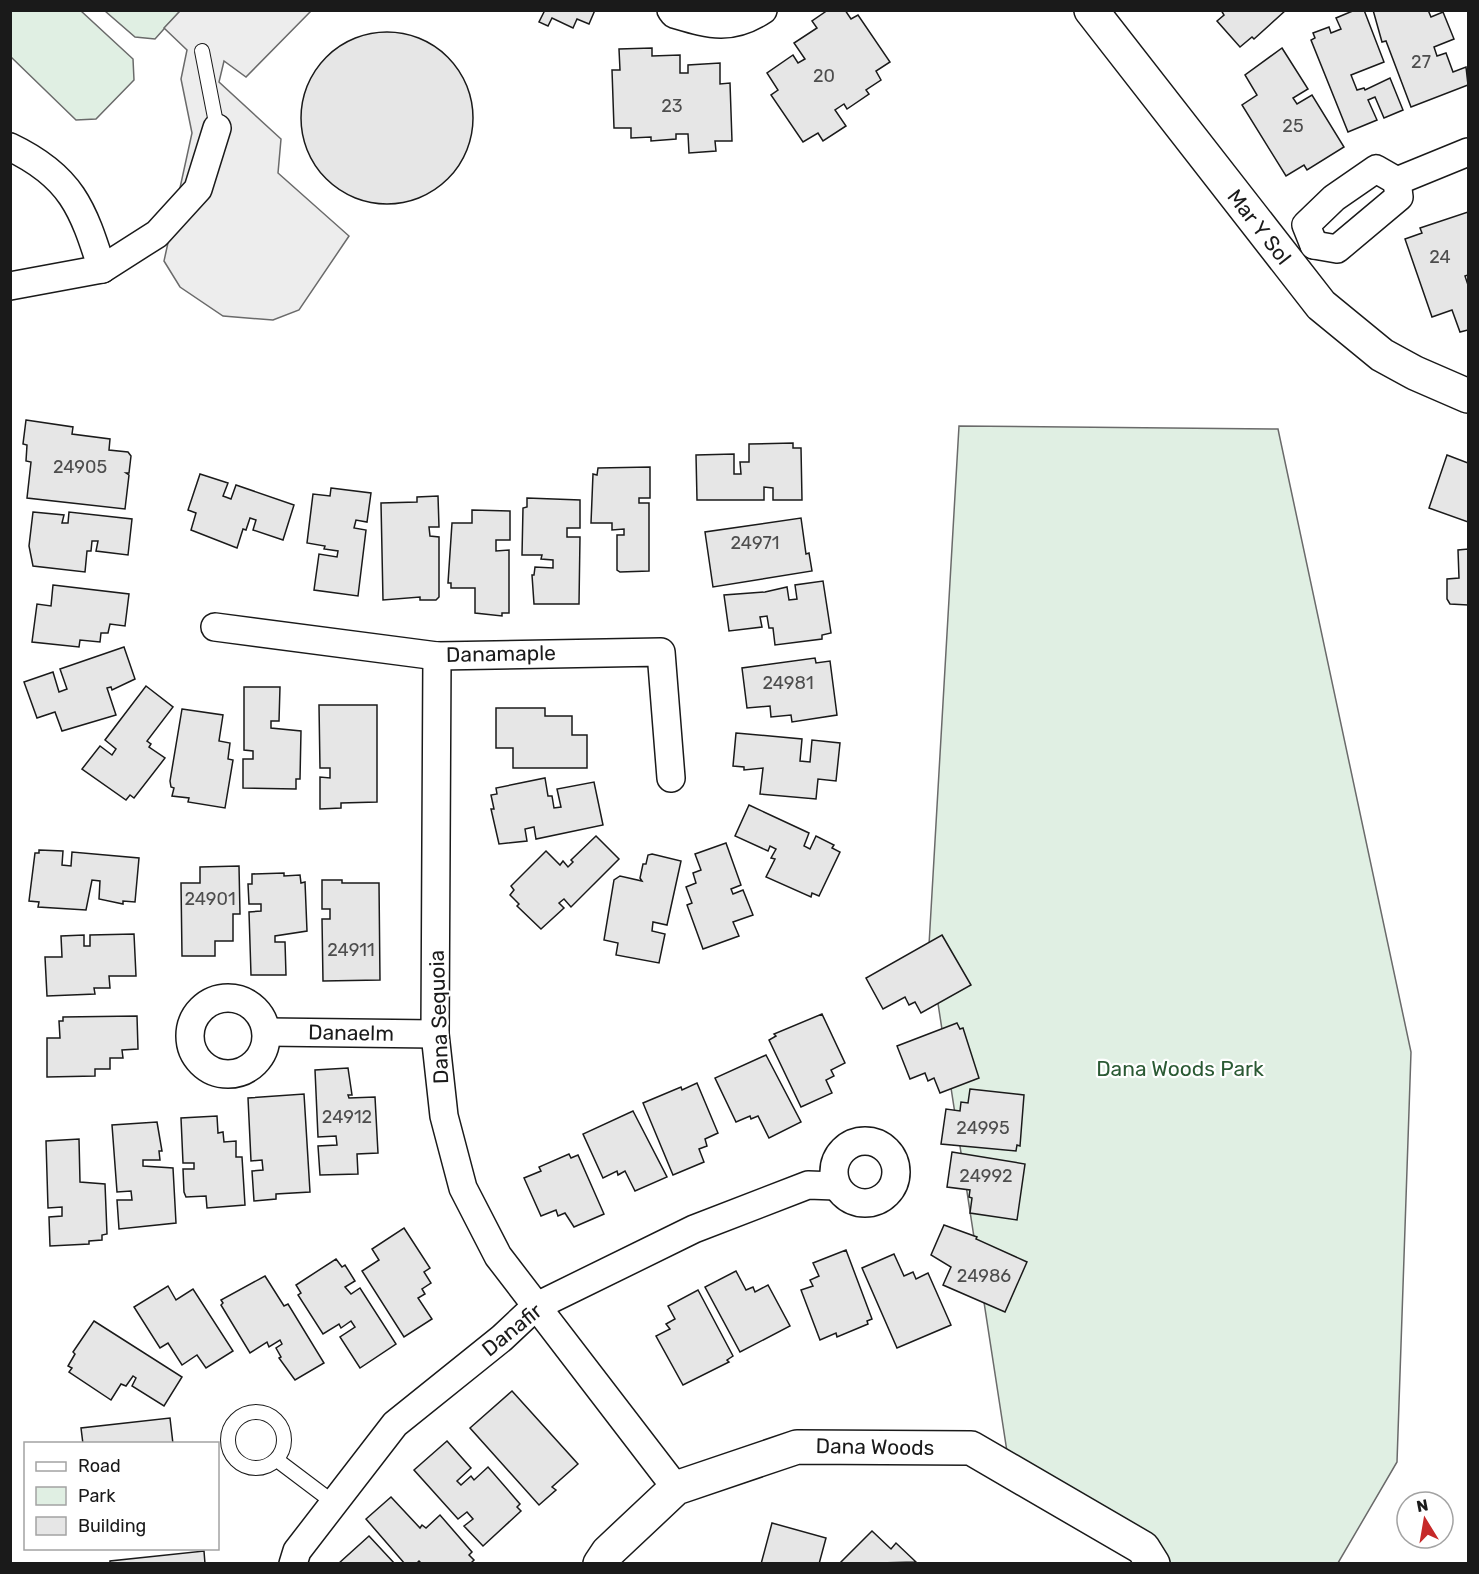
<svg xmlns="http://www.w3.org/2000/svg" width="1479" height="1574" font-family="Rubik,sans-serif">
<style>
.green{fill:#e0efe3;stroke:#6a6a6a;stroke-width:1.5}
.parking{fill:#ededed;stroke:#6a6a6a;stroke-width:1.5}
.building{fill:#e6e6e6;stroke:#1a1a1a;stroke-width:1.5}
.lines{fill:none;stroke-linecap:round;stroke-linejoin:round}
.lane-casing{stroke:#1a1a1a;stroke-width:16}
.street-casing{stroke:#1a1a1a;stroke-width:30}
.secondary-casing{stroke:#1a1a1a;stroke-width:36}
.lane{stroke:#fff;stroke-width:14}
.street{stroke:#fff;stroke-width:27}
.secondary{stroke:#fff;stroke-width:33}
.labels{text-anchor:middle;stroke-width:4.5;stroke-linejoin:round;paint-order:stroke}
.number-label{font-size:18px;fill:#4d4d4d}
.street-label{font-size:21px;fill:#1a1a1a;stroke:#fff}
.park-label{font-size:21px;fill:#2b5a34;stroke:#fff}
</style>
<rect width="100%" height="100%" fill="#fff"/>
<g class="green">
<path d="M10,11H81L133,59L134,80L96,119L76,120L11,57Z"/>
<path d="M105,11H180L155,39L135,37Z"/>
<path d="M959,426L1278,429L1411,1052L1397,1462L1338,1563H1161L1010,1471L929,945Z"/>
</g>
<path class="parking" d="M180,11H311L246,77L224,61L219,82L281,139L278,173L349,236L299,310L273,320L223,316L180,287L164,261L192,133L181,79L187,50L164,28Z"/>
<g class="building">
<path d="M545,10H595L589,24L577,19L573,28L552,18L548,26L539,22Z"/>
<path d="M828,10H845L851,19L858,15L890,62L876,71L881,80L866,90L869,94L847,109L844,104L835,110L846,126L823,141L818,133L803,142L771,95L778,90L767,73L793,55L798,63L805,59L794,43L817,28L812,21Z"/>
<path d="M1221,10H1286L1254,39L1252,37L1240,47L1217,21L1224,15Z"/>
<path d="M1355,10H1364L1384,62L1351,75L1357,90L1364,88L1365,90L1390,78L1403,110L1384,118L1375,97L1368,100L1377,120L1348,132L1311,40L1315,38L1313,33L1329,27L1331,33L1341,29L1336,18Z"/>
<path d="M1373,10H1428L1431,17L1443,12L1454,39L1434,47L1437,56L1446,53L1453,72L1466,67L1468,85L1411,107L1386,41L1382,42Z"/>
<circle cx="387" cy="118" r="86"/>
<path d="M652,48V56L680,55V73H688V65L720,63V84L730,83L732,141H715L716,151L689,153L688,134H676V139L651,141V137L631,138V128H614L612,70H620L619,49Z"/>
<path d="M1282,48L1308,89L1293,98L1297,104L1312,95L1344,147L1307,170L1304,165L1286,176L1242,105L1257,95L1245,75Z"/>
<path d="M1468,212V275L1465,276L1468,285V330L1460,332L1452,310L1432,317L1405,239L1422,233L1420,228Z"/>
<path d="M26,420L73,427L72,434L110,439L109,450L128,452L131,456L129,473H126L129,475L125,509L27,498L31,462L26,461L27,445L23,444Z"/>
<path d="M793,443V448H801L802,500H773V488L764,487V500H697L696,455L734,454V474H741L740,462H749V444Z"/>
<path d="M1447,455L1468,463V522L1429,508Z"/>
<path d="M650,467V498H639V503H649V571L620,572L617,570V535H624V529L612,530V523H591L593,474L597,475L598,468Z"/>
<path d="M200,474L228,483L223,496L231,499L236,485L294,505L283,540L253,530L256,520L250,518L246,530L243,529L237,548L191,530L196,513L188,510Z"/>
<path d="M331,488L371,493L367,522L356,520L354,528L366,530L358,596L314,590L319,554L337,557L338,551L324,549L325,546L307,543L313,494L330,496Z"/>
<path d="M438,496L439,527H429L430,536L439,537V597L436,600H420V597L383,600L381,503L417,502V497Z"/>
<path d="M527,498L580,500V528H567V537H580L579,604H534L532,575H534L535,567L553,568V560L541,559L542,555H522L523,508L527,507Z"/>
<path d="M472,510L510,511V540H496V551L509,550V613H502V616L475,613V588H451V583H448L452,523H472Z"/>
<path d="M33,512L64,515L62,523H68L69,512L132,519L128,555L96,551L98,541H92L91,551H87L85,572L33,566L29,546Z"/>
<path d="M801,518L806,554L809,553L812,571L713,587L705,532Z"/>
<path d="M1468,549V605L1450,604L1447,599V579L1459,578L1458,550Z"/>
<path d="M823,581L831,633L822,635V639L775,645L773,628H769L767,616L760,617L762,627L729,631L724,595L765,592L787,587L789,600L797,599L795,585Z"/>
<path d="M53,585L129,594L125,626L110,624L108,633H101L100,642L80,640L79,647L32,642L37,604L51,606Z"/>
<path d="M124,647L135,679L112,690L111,687L107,688L116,715L62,731L55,712L37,718L24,682L53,672L59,692L67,689L60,669Z"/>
<path d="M815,658L816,663L830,661L837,715L792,722L791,715L771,717L770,706L747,708L742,668Z"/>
<path d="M146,686L173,707L147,741L151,744L149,747L165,758L134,798L130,795L126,800L82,769L100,746L112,755L116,749L105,740Z"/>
<path d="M244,687H280L279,721H271V728L301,731L300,779H296V789L243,788V759H253V751L244,750Z"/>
<path d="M319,705H377V802L341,803V808L320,809V777L330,778V768H320Z"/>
<path d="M496,708H545V716H572V735H587V768H513V748H496Z"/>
<path d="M182,709L223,715L219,741L230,743L228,759L233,760L225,808L188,802L189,798L172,796L174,788L171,787L170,781Z"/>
<path d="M736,733L802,739L800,761L810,762L812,740L840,743L836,781L818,779L816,799L760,794L763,768L744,770V767L733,766Z"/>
<path d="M545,778L548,796H552L554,808L561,807L557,789L594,782L603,825L536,839L534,827L525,829L527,841L499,844L491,809H494L491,795L497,794L496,788Z"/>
<path d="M749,805L809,833L804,846L810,849L816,836L834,845L832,848L840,852L819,896L812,893L811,897L766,877L775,859L771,858L776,849L770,846L768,851L735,836Z"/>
<path d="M596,836L619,859L571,907L564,899L559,903L564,908L541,929L517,906L519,904L510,895L514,890L511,886L546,851L560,865L563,861L568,867L573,862L571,860Z"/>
<path d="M726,843L741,885L731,889L733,894L743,890L753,915L733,922L739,936L703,949L687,905L692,903L686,887L696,883L693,873L701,870L695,854Z"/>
<path d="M39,850L63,851L62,865L71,866L72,852L139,858L135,902L123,901V904L99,899L100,881L92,880L86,910L38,907L39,902L29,901L35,853H39Z"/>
<path d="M652,854L681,861L667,925L653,922L652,931L665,934L659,963L616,955L618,943L604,940L614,880L620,876L642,881L640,878L643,864H646L648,855Z"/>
<path d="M239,866L240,914H233V941H215V956H182L181,883H200V867Z"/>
<path d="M284,873V876L300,875L301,883L305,882L307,931L275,936V942H285L286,975H251L249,912L261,911V904H249L248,884H252V874Z"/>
<path d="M322,880H342V883H379L380,980L323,981L322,919H330V909H322Z"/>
<path d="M134,934L136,976H109L110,988H94L95,994L47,996L45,957H62L61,936L84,935V946H90V935Z"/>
<path d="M942,935L971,985L921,1013L915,1002L909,1005L905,997L883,1009L866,978Z"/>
<path d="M822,1014L845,1063L831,1070L834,1076L826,1080L832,1093L801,1107L769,1040L776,1036L774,1034Z"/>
<path d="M137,1016L138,1049L122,1050L123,1058H110V1069H95V1076L47,1077V1038H60L59,1021H63V1017Z"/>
<path d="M957,1023L960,1029L963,1028L979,1078L940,1093L934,1078L928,1081L925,1073L910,1079L897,1046Z"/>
<path d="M766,1055L801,1122L769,1138L758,1116L751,1119L750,1116L736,1122L715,1078Z"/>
<path d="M348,1068L352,1095H348L349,1098L375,1097L378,1153L357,1154L358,1174L320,1175L318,1146L337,1145L336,1136L318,1137L315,1070Z"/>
<path d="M697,1083L718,1133L705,1139L707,1146L699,1149L704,1162L673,1175L643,1103L681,1087L682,1090Z"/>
<path d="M970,1089L1024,1095L1020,1146L1017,1145L1016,1151L941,1144L946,1109L960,1111L961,1102L968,1103Z"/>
<path d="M304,1094L310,1192L276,1194V1199L254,1201L252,1171L263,1170L262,1160L251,1161L248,1098Z"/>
<path d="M633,1111L667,1177L635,1191L625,1171L618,1175L617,1171L603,1178L583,1134Z"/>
<path d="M217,1116L218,1133L223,1132L224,1142L236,1141V1157H242L245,1205L207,1208L206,1196L186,1197L184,1192L183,1169H194V1163H183L181,1118Z"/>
<path d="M157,1122L162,1151H159L160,1160H143V1166L173,1168L176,1223L119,1229L117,1200H132L131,1191L117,1192L112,1125Z"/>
<path d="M79,1139L80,1182L105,1184L107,1234L102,1235V1240L89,1241V1244L50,1246L49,1217L62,1216V1207L48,1208L46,1141Z"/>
<path d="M952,1152L1025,1164L1017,1220L970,1213L972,1198L969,1197L970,1190L947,1187Z"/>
<path d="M569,1154L571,1158L578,1155L604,1214L574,1227L565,1213L558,1216L556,1210L541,1216L524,1178L541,1171L539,1167Z"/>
<path d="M944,1225L977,1237L976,1239L1027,1262L1005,1312L943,1285L951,1267L931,1255Z"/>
<path d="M404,1228L430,1268L424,1272L431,1283L422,1289L425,1294L418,1298L432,1319L404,1337L362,1271L379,1260L372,1249Z"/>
<path d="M846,1250L872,1319L867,1321L868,1324L837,1337L836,1333L820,1340L801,1290L813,1286L810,1280L819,1276L813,1263Z"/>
<path d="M894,1254L904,1276L913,1272L916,1279L928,1273L951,1325L897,1348L862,1268Z"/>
<path d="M336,1259L342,1267L345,1265L355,1281L345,1287L351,1294L360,1288L396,1344L360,1368L340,1337L355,1327L351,1321L341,1328L339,1324L323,1334L298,1295L301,1293L296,1285Z"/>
<path d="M736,1271L746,1290L753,1287L755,1292L768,1285L790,1326L740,1352L705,1287Z"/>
<path d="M265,1276L284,1306L288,1304L324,1363L295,1380L279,1358L281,1357L276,1348L282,1344L280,1340L269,1347L267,1342L250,1353L221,1305L223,1303L221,1300Z"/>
<path d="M168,1286L176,1300L193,1289L233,1351L206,1368L197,1355L182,1365L168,1343L160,1348L134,1307Z"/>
<path d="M698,1290L733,1356L727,1360L729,1362L683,1385L656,1336L670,1329L666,1324L675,1319L668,1306Z"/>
<path d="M94,1321L182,1377L164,1406L132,1386L136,1378L133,1376L126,1386L121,1384L111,1400L69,1372L72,1368L68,1366L75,1354L73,1352Z"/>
<path d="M512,1391L578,1464L552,1487L556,1490L539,1505L470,1428Z"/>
<path d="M170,1418L173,1444H83L81,1428Z"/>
<path d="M447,1441L471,1468L457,1481L461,1485L471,1476L474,1480L488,1467L520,1504L517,1507L521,1511L483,1546L464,1526L473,1519L467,1512L458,1519L414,1470Z"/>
<path d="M391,1497L420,1528L422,1525L426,1528L440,1515L472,1552L469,1555L474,1560L470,1564H422L419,1561L416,1564H405L366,1519Z"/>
<path d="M772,1523L826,1538L819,1564H761Z"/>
<path d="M872,1531L891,1549L896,1543L916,1562L839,1564Z"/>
<path d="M369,1536L395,1564H338Z"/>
<path d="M204,1551L205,1564H110V1561Z"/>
</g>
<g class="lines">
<defs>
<g id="lane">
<path d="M202,51L217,128"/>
<circle cx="256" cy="1440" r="28"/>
<path d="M277,1460L334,1503"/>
</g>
<g id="street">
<path d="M671,10L674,14C708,24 730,32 763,10"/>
<path d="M10,147C71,176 83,208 102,269"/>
<path d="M1397,181L1468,152"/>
<path d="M1314,245L1306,225L1334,198L1376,169L1397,181"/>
<path d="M1314,245L1337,249L1399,197L1397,181"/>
<path d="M10,286L102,269L157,234L198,189L217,128"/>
<path d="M215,627L437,656L661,652L671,778"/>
<path d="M437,656L435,1034L444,1116L463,1188L498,1256L676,1488"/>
<circle cx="228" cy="1036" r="38"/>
<path d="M267,1032L435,1034"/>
<circle cx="865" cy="1172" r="31"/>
<path d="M293,1564L297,1551L395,1424L502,1338L535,1307L694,1229L808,1185L836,1186"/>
</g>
<g id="secondary">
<path d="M1091,10L1321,305L1382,355L1415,373L1468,396"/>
<path d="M600,1564L608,1552L676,1488L797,1447L971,1448L1143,1548L1153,1564"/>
</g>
</defs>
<use href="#lane" class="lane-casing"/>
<use href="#street" class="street-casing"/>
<use href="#secondary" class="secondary-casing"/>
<use href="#lane" class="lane"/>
<use href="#street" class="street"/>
<use href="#secondary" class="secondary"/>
</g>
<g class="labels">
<g class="number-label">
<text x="1421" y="68">27</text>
<text x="824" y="82">20</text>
<text x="672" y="112">23</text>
<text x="1293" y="132">25</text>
<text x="1440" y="263">24</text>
<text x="80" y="473">24905</text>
<text x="755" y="549">24971</text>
<text x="788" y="689">24981</text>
<text x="210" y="905">24901</text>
<text x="351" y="956">24911</text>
<text x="347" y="1123">24912</text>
<text x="983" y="1134">24995</text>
<text x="986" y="1182">24992</text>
<text x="984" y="1282">24986</text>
</g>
<g class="street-label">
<text transform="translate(1259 227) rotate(52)" y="7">Mar Y Sol</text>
<text transform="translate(501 654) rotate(-1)" y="7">Danamaple</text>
<text transform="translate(439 1017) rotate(-92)" y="7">Dana Sequoia</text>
<text transform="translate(351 1033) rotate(1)" y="7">Danaelm</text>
<text transform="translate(512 1330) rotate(-39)" y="7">Danafir</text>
<text transform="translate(875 1447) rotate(1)" y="7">Dana Woods</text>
</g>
<g class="park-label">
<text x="1180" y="1076">Dana Woods Park</text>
</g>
</g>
<rect width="1479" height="1574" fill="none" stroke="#1a1a1a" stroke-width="24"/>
<rect x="24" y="1442" width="195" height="108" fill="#ffffff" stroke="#a3a3a3" stroke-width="1.5"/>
<rect x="36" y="1462" width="30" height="9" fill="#ffffff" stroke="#a3a3a3" stroke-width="1.5"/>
<text x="78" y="1472" font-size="18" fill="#1a1a1a">Road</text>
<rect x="36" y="1487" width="30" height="18" fill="#e0efe3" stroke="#a3a3a3" stroke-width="1.5"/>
<text x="78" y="1502" font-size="18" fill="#1a1a1a">Park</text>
<rect x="36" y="1517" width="30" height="18" fill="#e6e6e6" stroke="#a3a3a3" stroke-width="1.5"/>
<text x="78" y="1532" font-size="18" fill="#1a1a1a">Building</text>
<g transform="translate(1425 1520) rotate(349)"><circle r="28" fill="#ffffff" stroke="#a3a3a3" stroke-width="1.5"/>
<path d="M0-4.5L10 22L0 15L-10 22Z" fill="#c62828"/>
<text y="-9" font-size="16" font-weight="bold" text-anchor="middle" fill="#1a1a1a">N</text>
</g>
</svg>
